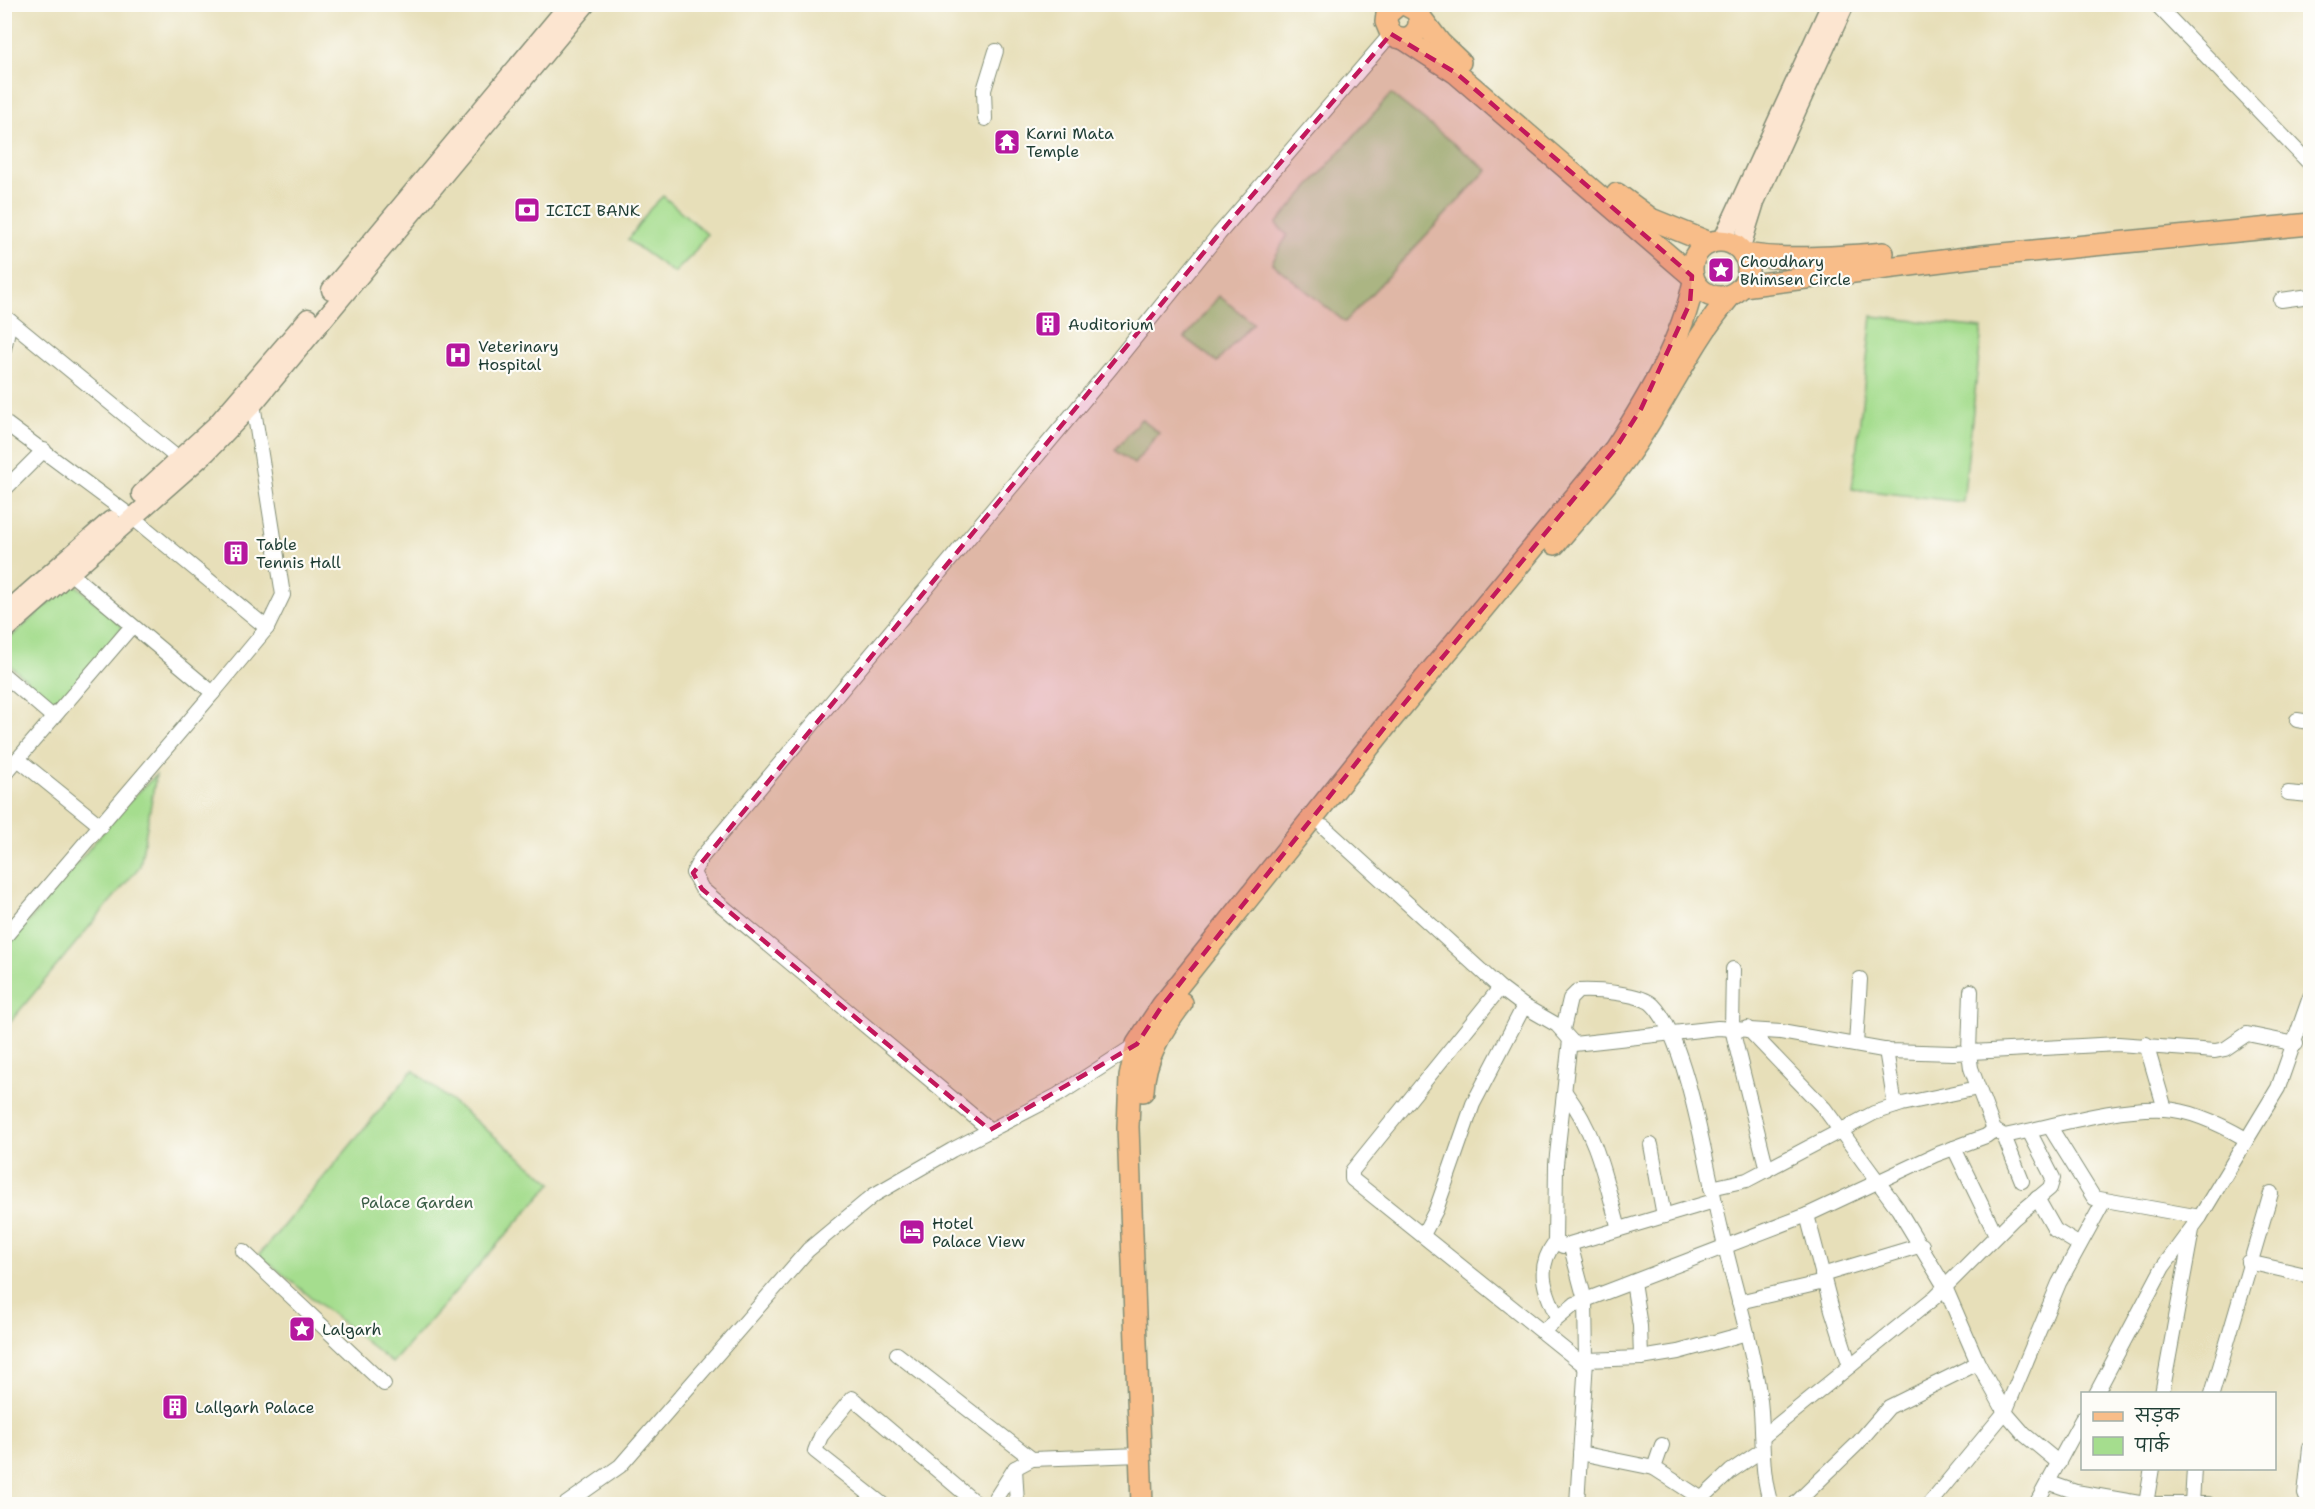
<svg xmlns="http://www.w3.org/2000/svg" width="2315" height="1509" font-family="'Shantell Sans','Playpen Sans Deva',sans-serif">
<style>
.green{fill:#a5dd8e;stroke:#628d61;stroke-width:1.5}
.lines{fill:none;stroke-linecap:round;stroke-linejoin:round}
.street-casing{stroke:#838e76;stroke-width:16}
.secondary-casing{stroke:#838e76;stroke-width:21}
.primary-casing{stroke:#838e76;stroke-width:24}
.street{stroke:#fff;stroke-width:14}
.secondary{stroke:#fce5d0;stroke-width:18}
.primary{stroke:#f8bd89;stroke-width:21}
.marked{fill:#c2185b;fill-opacity:0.2;stroke:#c2185b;stroke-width:4.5;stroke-dasharray:12 8;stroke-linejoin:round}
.labels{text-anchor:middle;stroke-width:4.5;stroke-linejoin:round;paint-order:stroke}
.poi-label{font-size:16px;fill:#1f3d34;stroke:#fdfcf7;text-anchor:start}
.park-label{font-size:16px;fill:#3a5d46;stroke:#fdfcf7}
</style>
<rect width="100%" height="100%" fill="#fdfcf7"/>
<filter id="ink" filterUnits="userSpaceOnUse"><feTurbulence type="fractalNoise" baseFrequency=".0167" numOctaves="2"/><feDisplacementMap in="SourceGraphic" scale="12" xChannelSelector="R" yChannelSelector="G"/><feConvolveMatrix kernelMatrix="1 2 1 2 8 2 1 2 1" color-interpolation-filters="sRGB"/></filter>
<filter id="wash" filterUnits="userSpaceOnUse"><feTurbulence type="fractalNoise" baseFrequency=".008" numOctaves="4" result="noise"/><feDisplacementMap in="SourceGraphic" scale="24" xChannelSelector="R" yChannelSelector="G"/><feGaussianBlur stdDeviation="1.35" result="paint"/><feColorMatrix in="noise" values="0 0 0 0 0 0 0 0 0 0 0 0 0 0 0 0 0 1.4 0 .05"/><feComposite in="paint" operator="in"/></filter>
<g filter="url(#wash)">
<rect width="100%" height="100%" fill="#e7dfb9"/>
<g class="green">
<path d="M1391,94L1487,170L1345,322L1272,263L1287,235L1276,224Z"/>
<path d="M663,196L707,234L692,255L674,273L628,240L650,209Z"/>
<path d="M1219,296L1253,323L1217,362L1185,338Z"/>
<path d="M1872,316L1982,328L1963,502L1852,489Z"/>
<path d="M1141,419L1159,433L1134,464L1115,450Z"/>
<path d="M73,582L123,627L57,707L5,661V642Z"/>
<path d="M156,775L140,866L5,1028V950L127,803Z"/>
<path d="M413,1070L552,1183L392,1363L259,1255Z"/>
</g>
</g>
<g filter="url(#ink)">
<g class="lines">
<defs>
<g id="street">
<path d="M2156,4L2310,164"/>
<path d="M985,119L984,90L996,51"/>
<path d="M2281,300L2310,296"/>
<path d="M4,316L186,465"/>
<path d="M4,349L10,321"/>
<path d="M4,422L132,517L267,628"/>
<path d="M4,490L44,450"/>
<path d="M4,675L53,717"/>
<path d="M213,693L267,628L283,595L252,397"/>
<path d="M2297,720L2310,722"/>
<path d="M18,759L101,826"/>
<path d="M4,775L132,626"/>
<path d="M2288,793L2310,795"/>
<path d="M1324,827L1500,988L1524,1006L1557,1025L1574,1044L1718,1028L1781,1032L1889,1051L1953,1053L2118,1044L2215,1051L2225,1049L2247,1034L2296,1044"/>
<path d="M4,938L213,693L70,573"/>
<path d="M1733,969L1732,1029L1767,1170"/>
<path d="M1500,988L1352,1171V1179L1585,1366"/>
<path d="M1971,991L1969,1052L1971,1068L1994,1130L2004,1136L2022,1181"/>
<path d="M1747,1028L1824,1108L1898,1209L1945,1287L1978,1363L2005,1412L2025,1435L2059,1463"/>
<path d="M1563,1029L1570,999L1578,991C1595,990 1641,993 1653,1005C1688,1040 1708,1178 1721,1229C1733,1284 1751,1337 1759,1393C1765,1431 1759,1468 1771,1504"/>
<path d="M1570,1040L1556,1164L1555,1242L1563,1246L1714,1201"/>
<path d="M2146,1044L2165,1109"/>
<path d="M1856,1045L1860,979"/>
<path d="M1886,1050L1895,1106"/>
<path d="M1565,1092C1597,1134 1605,1179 1619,1229"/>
<path d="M2050,1127L2094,1198L2200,1217"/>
<path d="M990,1130L702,889L693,873L701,858L1110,369L1219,234L1391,34"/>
<path d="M2004,1136C2056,1126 2111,1107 2164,1109C2191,1110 2222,1125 2246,1139"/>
<path d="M1651,1145L1664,1216"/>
<path d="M1954,1148L1996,1235"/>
<path d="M1711,1188L1747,1180L1874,1113L1902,1104L1978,1088"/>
<path d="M2037,1198L2055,1230L2078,1244"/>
<path d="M1807,1215L1832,1310L1850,1366"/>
<path d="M1423,1235L1436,1210L1473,1104L1524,1006"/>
<path d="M1555,1242C1535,1269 1545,1290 1557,1317"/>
<path d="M1570,1244L1585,1300L1586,1360L1577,1504"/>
<path d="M243,1251L384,1384"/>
<path d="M2248,1262L2310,1276"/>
<path d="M1822,1275L1922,1245"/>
<path d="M1633,1282L1640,1326L1641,1358"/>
<path d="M1739,1302L1824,1282"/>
<path d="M1543,1331L1575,1304L1807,1215L1935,1155L1986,1136L1994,1130"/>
<path d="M897,1354L1032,1459"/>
<path d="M1586,1360L1641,1358L1678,1352L1747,1333"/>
<path d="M2096,1394L2163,1267L2200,1217L2278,1088L2310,997"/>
<path d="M2162,1394L2192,1230"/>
<path d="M2212,1394L2271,1193"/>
<path d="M1764,1436L1935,1297L2014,1218L2050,1188L2053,1178L2029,1131"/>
<path d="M1662,1445L1654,1468L1702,1499"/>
<path d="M1580,1453L1654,1468"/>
<path d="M1015,1468L1017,1504"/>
<path d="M2050,1483L2076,1492L2145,1504"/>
<path d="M566,1504L620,1466L808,1250L874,1195L952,1150L1058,1095L1137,1044"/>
<path d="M882,1504L815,1451L821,1436L852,1398L977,1504"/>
<path d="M992,1504L1015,1468L1032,1459L1140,1455"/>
<path d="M1696,1504L1731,1471L1762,1450"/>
<path d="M1795,1504L1857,1444L1889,1407L1978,1363"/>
<path d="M1929,1504L2005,1412L2059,1283L2104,1201"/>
<path d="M2036,1504L2082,1419"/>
<path d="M2146,1504L2152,1468"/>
<path d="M2151,1504H2208"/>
<path d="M2192,1504L2194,1468"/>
<path d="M2309,1504L2305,1494L2310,1448"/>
</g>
<g id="secondary">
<path d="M1722,241L1831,4"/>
<path d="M1740,250L1755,202L1845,4"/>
<path d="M331,290L561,14"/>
<path d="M141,494L215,426L308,318"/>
<path d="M4,614L111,520"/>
<path d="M4,631L207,452L254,403L586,4"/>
</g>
<g id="primary">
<path d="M1399,4L1387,14L1386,22L1391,34C1409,46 1425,30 1417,11L1404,4"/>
<path d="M1421,18L1440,43L1460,62"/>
<path d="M1404,39L1456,73L1692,276"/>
<path d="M1617,194L1651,219L1710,243"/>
<circle cx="1720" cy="269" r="28"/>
<path d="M1743,254C1791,261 1835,257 1883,253"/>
<path d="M1743,286L1982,256L2310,224"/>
<path d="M1555,544C1586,507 1619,472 1644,431C1673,386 1696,336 1731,295"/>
<path d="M1143,1091C1144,1058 1162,1029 1182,1003"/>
<path d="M1142,1504L1128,1127L1130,1077L1137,1044L1162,1006L1389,722L1615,449C1648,398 1682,341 1694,281"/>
</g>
</defs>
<use href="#street" class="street-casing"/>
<use href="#secondary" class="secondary-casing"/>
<use href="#primary" class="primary-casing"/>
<use href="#street" class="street"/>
<use href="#secondary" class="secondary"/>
<use href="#primary" class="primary"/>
</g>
</g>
<path class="marked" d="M1391,34L1456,73L1692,276L1690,303L1641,409L1615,449L1389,722L1162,1006L1137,1044L990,1130L702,889L693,873L1219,234Z"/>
<defs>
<symbol id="temple-square" viewBox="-11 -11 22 22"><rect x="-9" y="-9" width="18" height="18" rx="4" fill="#b5179e" stroke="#fdfcf7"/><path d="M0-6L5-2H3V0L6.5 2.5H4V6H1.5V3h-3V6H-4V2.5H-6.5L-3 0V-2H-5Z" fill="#fff"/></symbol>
<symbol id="bank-square" viewBox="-11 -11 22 22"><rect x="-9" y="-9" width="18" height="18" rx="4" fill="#b5179e" stroke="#fdfcf7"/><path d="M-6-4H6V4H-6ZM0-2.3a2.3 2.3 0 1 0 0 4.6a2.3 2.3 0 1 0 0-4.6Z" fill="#fff"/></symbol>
<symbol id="sight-square" viewBox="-11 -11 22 22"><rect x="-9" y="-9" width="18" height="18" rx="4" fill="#b5179e" stroke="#fdfcf7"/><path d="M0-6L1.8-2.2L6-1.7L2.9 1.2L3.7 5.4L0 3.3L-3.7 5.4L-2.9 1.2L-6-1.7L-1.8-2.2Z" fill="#fff"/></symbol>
<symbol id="building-square" viewBox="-11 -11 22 22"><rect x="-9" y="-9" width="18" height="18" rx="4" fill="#b5179e" stroke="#fdfcf7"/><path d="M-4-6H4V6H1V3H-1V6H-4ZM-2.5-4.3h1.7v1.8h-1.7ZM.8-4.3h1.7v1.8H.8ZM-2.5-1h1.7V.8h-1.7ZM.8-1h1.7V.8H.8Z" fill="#fff"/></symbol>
<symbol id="hospital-square" viewBox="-11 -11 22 22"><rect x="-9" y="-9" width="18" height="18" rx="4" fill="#b5179e" stroke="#fdfcf7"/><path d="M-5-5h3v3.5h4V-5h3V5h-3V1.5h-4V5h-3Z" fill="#fff"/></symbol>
<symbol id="hotel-square" viewBox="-11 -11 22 22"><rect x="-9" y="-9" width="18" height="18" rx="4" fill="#b5179e" stroke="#fdfcf7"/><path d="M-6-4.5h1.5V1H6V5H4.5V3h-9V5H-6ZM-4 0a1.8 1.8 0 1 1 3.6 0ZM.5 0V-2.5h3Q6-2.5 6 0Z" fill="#fff"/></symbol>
</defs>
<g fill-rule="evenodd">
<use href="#temple-square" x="992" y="127" width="30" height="30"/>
<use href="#bank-square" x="512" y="195" width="30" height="30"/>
<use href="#sight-square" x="1706" y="255" width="30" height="30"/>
<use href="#building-square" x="1033" y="309" width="30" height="30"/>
<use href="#hospital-square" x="443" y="340" width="30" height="30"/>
<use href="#building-square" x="221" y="538" width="30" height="30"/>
<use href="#hotel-square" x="897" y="1217" width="30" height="30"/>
<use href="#sight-square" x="287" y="1314" width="30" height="30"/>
<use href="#building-square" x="160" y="1392" width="30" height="30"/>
</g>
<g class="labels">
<g class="poi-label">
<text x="1026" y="139">Karni Mata<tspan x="1026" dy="18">Temple</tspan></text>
<text x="546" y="216">ICICI BANK</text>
<text x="1740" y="267">Choudhary<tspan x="1740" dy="18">Bhimsen Circle</tspan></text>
<text x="1068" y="330">Auditorium</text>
<text x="478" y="352">Veterinary<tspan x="478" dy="18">Hospital</tspan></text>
<text x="256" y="550">Table<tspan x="256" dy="18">Tennis Hall</tspan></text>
<text x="932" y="1229">Hotel<tspan x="932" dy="18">Palace View</tspan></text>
<text x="322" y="1335">Lalgarh</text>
<text x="195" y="1413">Lallgarh Palace</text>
</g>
<g class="park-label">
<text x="417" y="1208">Palace Garden</text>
</g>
</g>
<rect width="2315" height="1509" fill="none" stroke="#fdfcf7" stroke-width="24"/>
<rect x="2081" y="1392" width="195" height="78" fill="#fdfcf7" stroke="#a4b0a9" stroke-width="1.5"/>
<rect x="2093" y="1412" width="30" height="9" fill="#f8bd89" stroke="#a4b0a9" stroke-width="1.5"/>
<text x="2135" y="1422" font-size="18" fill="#1f3d34">सड़क</text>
<rect x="2093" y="1437" width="30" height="18" fill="#a5dd8e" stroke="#a4b0a9" stroke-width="1.5"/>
<text x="2135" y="1452" font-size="18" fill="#1f3d34">पार्क</text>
</svg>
